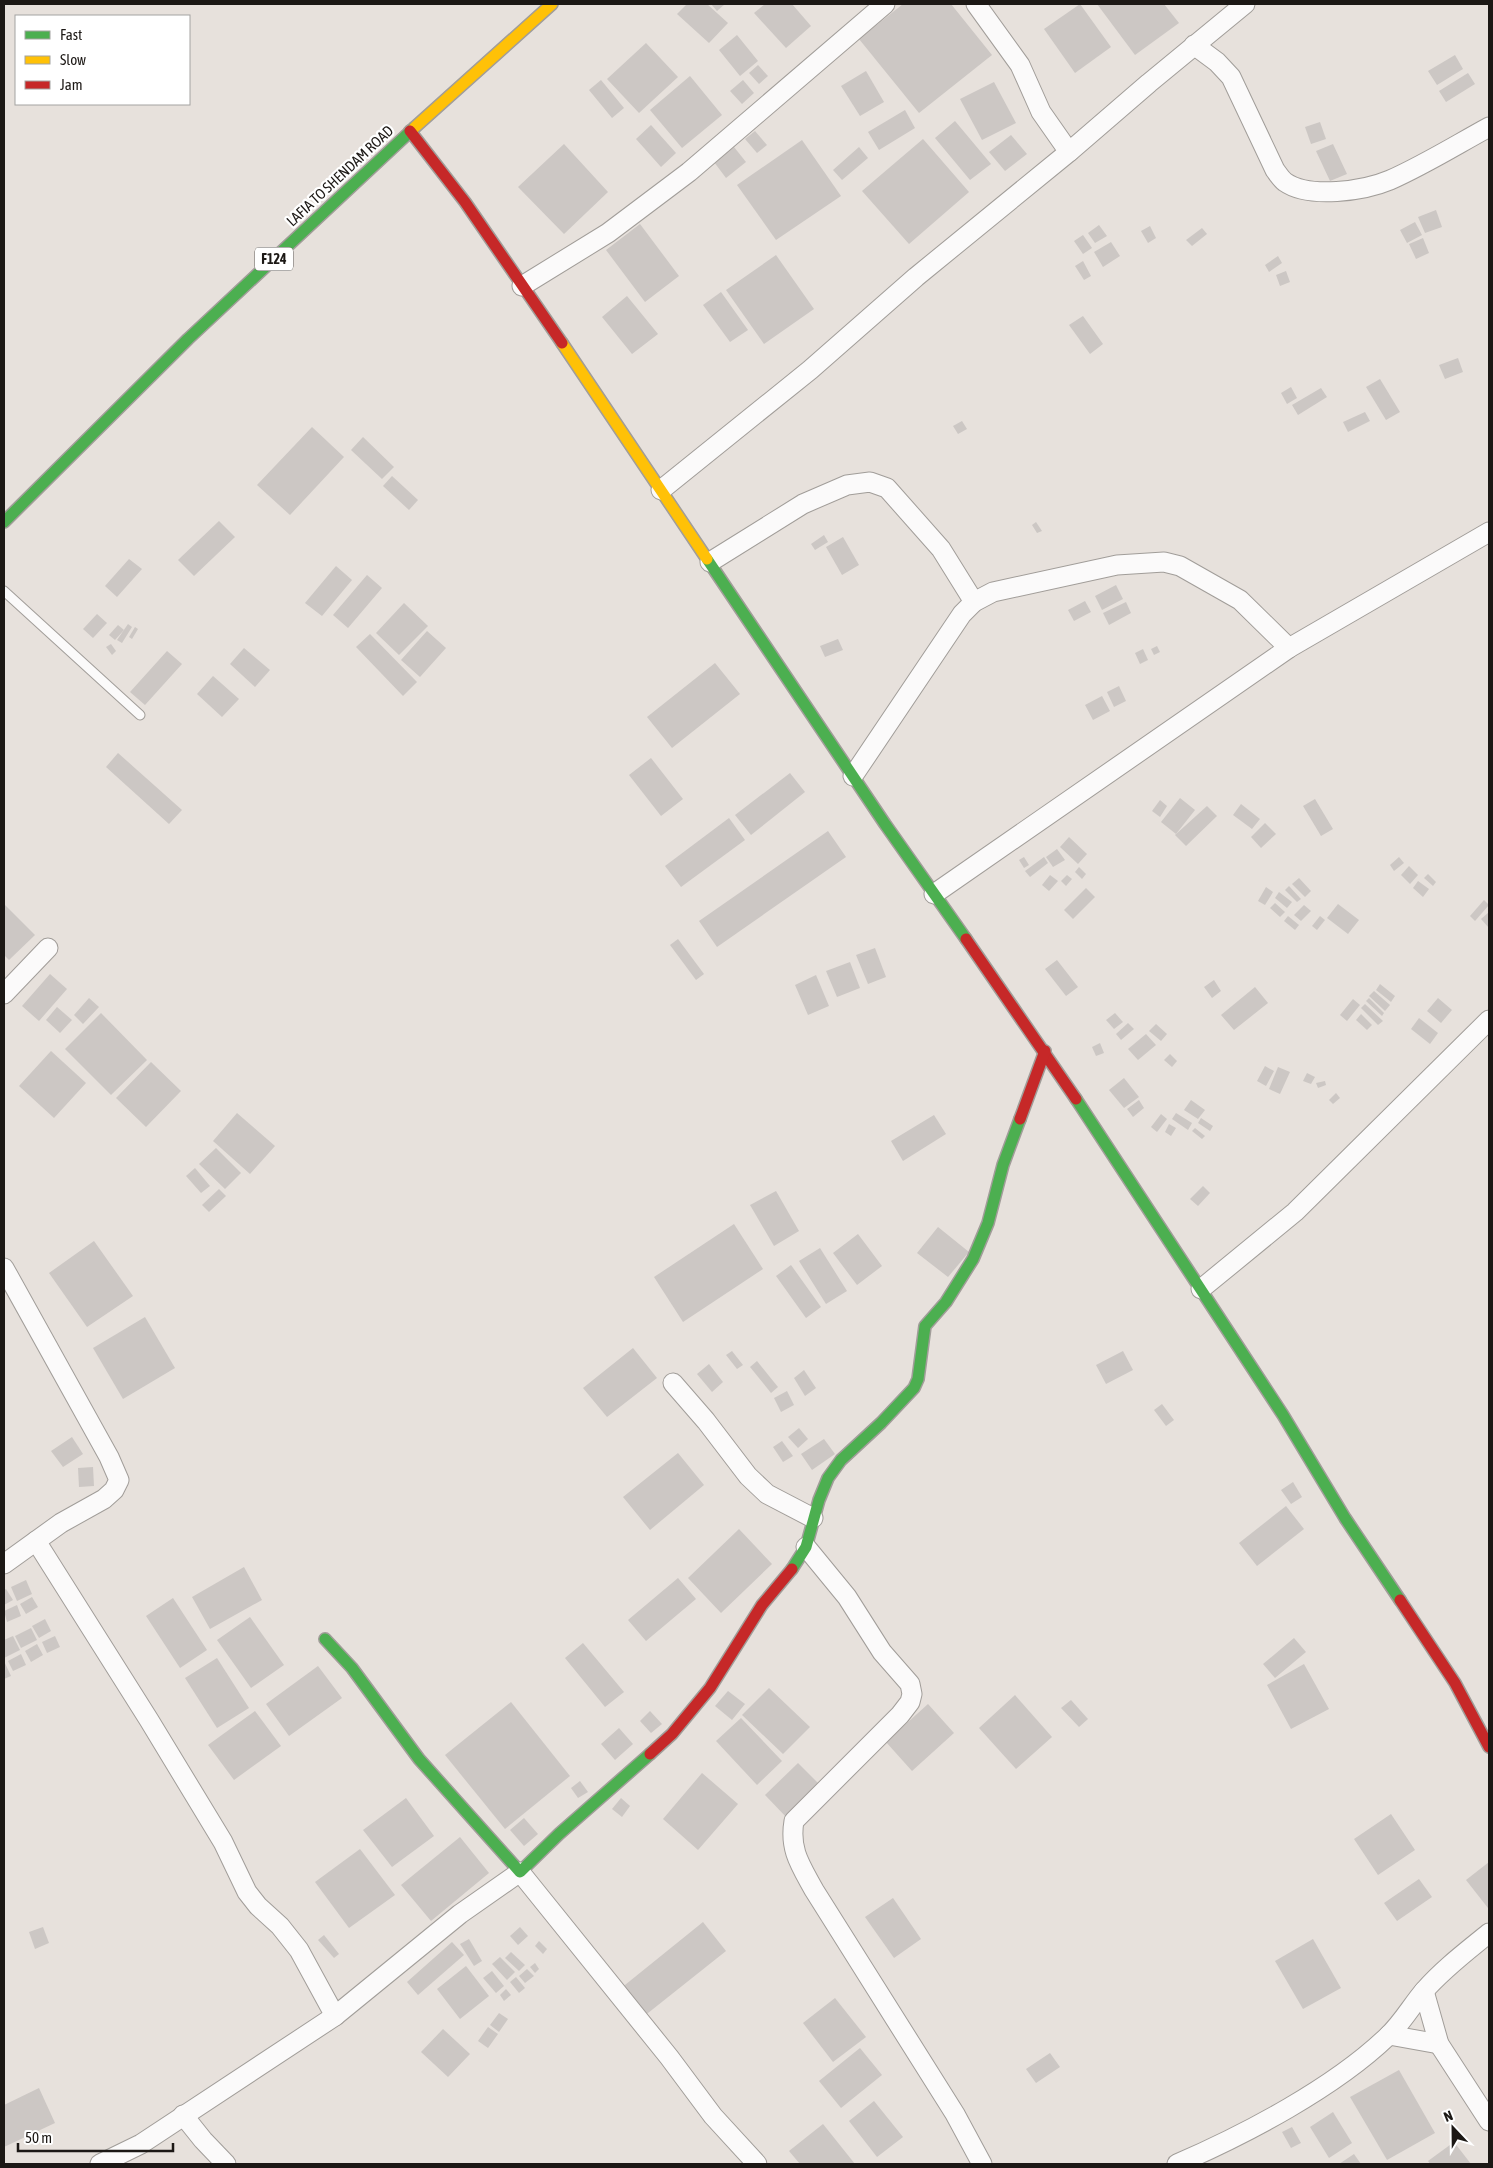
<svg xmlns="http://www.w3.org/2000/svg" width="1493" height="2168" font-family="'Asap Condensed',sans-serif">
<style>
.building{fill:#ccc7c4}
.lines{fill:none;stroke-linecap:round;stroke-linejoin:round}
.lane-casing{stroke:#a19d99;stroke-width:11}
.street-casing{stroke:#a19d99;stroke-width:21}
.fast-casing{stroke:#a19d99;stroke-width:14}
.slow-casing{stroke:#a19d99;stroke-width:14}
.jam-casing{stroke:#a19d99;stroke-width:14}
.lane{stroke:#fbfafa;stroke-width:9}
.street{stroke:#fbfafa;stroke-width:19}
.fast{stroke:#4caf50;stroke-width:11}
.slow{stroke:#ffc107;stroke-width:11}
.jam{stroke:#c62828;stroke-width:11}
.labels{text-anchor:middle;stroke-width:4.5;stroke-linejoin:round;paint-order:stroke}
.shield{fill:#fff;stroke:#605d5b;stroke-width:1}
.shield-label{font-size:14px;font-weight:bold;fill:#1c1815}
.street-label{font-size:15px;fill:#1c1815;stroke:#fff}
</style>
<rect width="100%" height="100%" fill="#e7e1dc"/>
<g class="building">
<path d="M687,4H707L728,23L709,43L677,14Z"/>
<path d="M711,4H725L717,11Z"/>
<path d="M765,4H792L811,26L786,48L754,13Z"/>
<path d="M903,4H951L992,55L919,113L859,39Z"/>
<path d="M1080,4L1111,47L1075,73L1044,29Z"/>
<path d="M1097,4H1164L1179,23L1135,55Z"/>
<path d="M737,35L758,61L740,76L719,50Z"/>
<path d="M646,43L678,77L639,113L607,79Z"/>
<path d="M1455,55L1463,69L1437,85L1428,71Z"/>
<path d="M758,65L768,76L759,84L749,73Z"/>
<path d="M866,71L884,102L860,116L841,86Z"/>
<path d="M1468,73L1475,84L1446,102L1439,91Z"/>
<path d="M690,76L722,115L682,148L650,110Z"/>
<path d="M601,80L624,108L612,118L589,90Z"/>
<path d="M743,80L754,93L742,104L730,91Z"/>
<path d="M994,82L1016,123L982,140L960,99Z"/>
<path d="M905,110L915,128L879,150L868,132Z"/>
<path d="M955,121L991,164L970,180L935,138Z"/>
<path d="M1320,122L1326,139L1311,144L1305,127Z"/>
<path d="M651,125L676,153L661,167L636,139Z"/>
<path d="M755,131L767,145L757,153L745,139Z"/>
<path d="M1011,135L1027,154L1005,171L989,152Z"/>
<path d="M923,139L969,192L909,244L862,191Z"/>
<path d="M802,140L841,196L776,240L737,185Z"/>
<path d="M564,144L608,192L564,234L518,187Z"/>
<path d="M1333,144L1347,174L1330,181L1316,151Z"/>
<path d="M734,147L746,162L726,178L714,162Z"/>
<path d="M859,147L868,158L842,180L833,170Z"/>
<path d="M1436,210L1442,227L1425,233L1418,217Z"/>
<path d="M1415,222L1422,235L1407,243L1400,230Z"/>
<path d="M640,224L679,276L645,302L606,250Z"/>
<path d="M1099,225L1107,236L1095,243L1088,233Z"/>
<path d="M1150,226L1156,238L1148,243L1141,231Z"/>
<path d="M1202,228L1207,234L1192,246L1186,240Z"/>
<path d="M1083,235L1092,248L1083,254L1074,241Z"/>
<path d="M1423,238L1429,253L1416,259L1409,244Z"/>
<path d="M1111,242L1120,256L1103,267L1094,252Z"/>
<path d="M776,255L814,309L764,344L726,290Z"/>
<path d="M1278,256L1282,263L1269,272L1265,265Z"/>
<path d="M1083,261L1091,276L1084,280L1075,266Z"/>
<path d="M1286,271L1290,282L1280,286L1276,275Z"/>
<path d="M721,292L748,330L730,342L703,305Z"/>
<path d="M627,296L658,334L632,354L602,317Z"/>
<path d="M1083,316L1103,344L1090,354L1069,325Z"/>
<path d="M1458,358L1463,372L1445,379L1439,365Z"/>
<path d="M1380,379L1400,412L1386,420L1366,387Z"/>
<path d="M1291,387L1297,398L1287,404L1281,393Z"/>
<path d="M1321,388L1327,397L1298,415L1292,405Z"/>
<path d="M1365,412L1370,421L1348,432L1343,422Z"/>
<path d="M962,421L967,429L958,434L953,426Z"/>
<path d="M312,427L344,457L290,515L257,485Z"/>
<path d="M363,437L394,467L382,479L351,450Z"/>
<path d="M392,476L418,500L409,510L383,486Z"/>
<path d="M219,521L235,537L194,576L178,560Z"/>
<path d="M1036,522L1042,531L1037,533L1032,525Z"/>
<path d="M824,535L828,542L815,550L811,544Z"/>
<path d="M843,537L859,565L842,575L826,547Z"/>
<path d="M129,559L142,569L117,597L105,586Z"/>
<path d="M336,566L352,580L322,616L305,603Z"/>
<path d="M367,575L382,588L348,628L333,615Z"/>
<path d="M1116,585L1123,599L1102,610L1095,596Z"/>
<path d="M1085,601L1091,612L1074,621L1068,610Z"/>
<path d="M1126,602L1131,613L1109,625L1103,613Z"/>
<path d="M404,603L428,626L399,655L376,633Z"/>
<path d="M97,614L107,623L93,638L83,629Z"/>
<path d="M128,624L132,627L122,643L117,640Z"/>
<path d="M118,625L124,630L115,640L109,635Z"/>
<path d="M135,627L138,629L132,639L129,637Z"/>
<path d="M427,631L446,648L420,677L401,660Z"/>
<path d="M370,634L417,682L403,696L356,647Z"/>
<path d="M838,639L843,650L825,657L820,646Z"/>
<path d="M111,644L116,651L112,655L106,647Z"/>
<path d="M1157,646L1160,652L1154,655L1151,649Z"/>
<path d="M244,648L270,670L255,687L230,664Z"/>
<path d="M1143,649L1148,660L1140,664L1135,653Z"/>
<path d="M167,651L182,664L145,705L130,692Z"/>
<path d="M715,663L740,694L672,748L647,717Z"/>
<path d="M213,676L239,699L222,717L197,694Z"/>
<path d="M1119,686L1126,701L1114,707L1107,692Z"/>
<path d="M1102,696L1110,711L1093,720L1085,705Z"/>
<path d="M118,753L182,810L169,824L106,767Z"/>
<path d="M651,758L683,799L661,816L629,775Z"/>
<path d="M790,773L805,792L751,835L735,815Z"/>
<path d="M1180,798L1195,810L1176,834L1161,822Z"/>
<path d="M1315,799L1333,829L1321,836L1303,806Z"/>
<path d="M1160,800L1167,806L1160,817L1152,811Z"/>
<path d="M1241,804L1260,819L1252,829L1233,815Z"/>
<path d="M1207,806L1217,816L1186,846L1175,835Z"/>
<path d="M729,818L745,840L681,887L665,866Z"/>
<path d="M1265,823L1276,834L1261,848L1251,837Z"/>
<path d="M828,831L846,857L717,947L699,921Z"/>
<path d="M1069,837L1087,854L1078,864L1060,847Z"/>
<path d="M1057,849L1065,860L1053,867L1046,857Z"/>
<path d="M1024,857L1029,865L1024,868L1019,860Z"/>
<path d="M1044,857L1048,863L1030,877L1025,871Z"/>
<path d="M1399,857L1404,863L1394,871L1390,865Z"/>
<path d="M1409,866L1418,875L1410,884L1401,875Z"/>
<path d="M1079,867L1086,874L1082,879L1075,872Z"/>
<path d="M1428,874L1436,882L1433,886L1424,878Z"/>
<path d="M1050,875L1058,881L1049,891L1042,885Z"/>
<path d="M1067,875L1072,879L1066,886L1061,881Z"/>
<path d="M1299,878L1311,891L1305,897L1292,884Z"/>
<path d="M1418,881L1429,889L1423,897L1413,888Z"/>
<path d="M1289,886L1301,899L1297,902L1285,890Z"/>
<path d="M1266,887L1273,892L1265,905L1258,901Z"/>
<path d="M1086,888L1095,897L1073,919L1064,910Z"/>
<path d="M1279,892L1292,902L1287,908L1275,898Z"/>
<path d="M1484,900L1489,905L1475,921L1470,916Z"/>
<path d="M1275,903L1285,912L1280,917L1270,908Z"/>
<path d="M4,904L35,935L9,960L4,955Z"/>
<path d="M1338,904L1359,920L1348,934L1327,918Z"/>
<path d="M1304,905L1311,911L1301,921L1294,915Z"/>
<path d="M1489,912V928L1481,919Z"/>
<path d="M1288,916L1299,925L1295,930L1284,921Z"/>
<path d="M1320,916L1325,920L1317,930L1312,926Z"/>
<path d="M678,939L704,974L696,980L670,945Z"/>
<path d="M875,948L886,977L868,984L856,955Z"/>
<path d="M1057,960L1078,987L1066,996L1045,969Z"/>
<path d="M850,962L860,988L837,997L826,971Z"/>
<path d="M50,974L67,989L39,1021L22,1006Z"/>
<path d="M816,975L829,1006L808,1015L795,985Z"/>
<path d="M1214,980L1221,991L1212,998L1204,987Z"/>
<path d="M1380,984L1395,996L1391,1002L1376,990Z"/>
<path d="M1255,987L1268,1003L1234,1030L1221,1015Z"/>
<path d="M1374,991L1390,1005L1385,1011L1369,996Z"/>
<path d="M89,998L99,1007L83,1024L74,1015Z"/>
<path d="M1369,998L1384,1013L1382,1016L1366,1001Z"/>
<path d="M1438,998L1452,1010L1441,1023L1427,1011Z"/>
<path d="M1353,999L1360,1005L1347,1021L1340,1015Z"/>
<path d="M1365,1004L1383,1021L1378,1025L1361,1008Z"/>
<path d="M57,1007L72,1020L60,1033L46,1020Z"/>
<path d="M101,1013L147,1060L111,1095L65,1049Z"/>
<path d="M1115,1013L1123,1022L1114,1029L1106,1020Z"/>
<path d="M1361,1014L1372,1025L1367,1030L1356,1020Z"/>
<path d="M1419,1018L1438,1033L1430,1044L1411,1029Z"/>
<path d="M1128,1023L1134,1029L1121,1040L1116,1034Z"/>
<path d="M1156,1024L1167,1034L1161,1041L1149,1031Z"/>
<path d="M1146,1034L1156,1045L1138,1060L1128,1049Z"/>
<path d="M1100,1043L1104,1053L1096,1056L1092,1047Z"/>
<path d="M51,1051L86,1083L54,1118L19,1086Z"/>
<path d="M1170,1054L1177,1061L1172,1067L1164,1060Z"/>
<path d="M151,1062L181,1091L146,1127L116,1098Z"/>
<path d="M1265,1066L1274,1071L1266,1086L1257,1081Z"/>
<path d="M1278,1067L1290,1072L1280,1094L1269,1089Z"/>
<path d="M1307,1073L1315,1077L1311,1084L1303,1081Z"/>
<path d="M1124,1078L1139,1097L1124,1108L1109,1090Z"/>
<path d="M1325,1081L1326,1085L1318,1088L1316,1083Z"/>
<path d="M1336,1093L1340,1098L1333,1104L1329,1100Z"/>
<path d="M1139,1100L1144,1108L1133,1117L1127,1109Z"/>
<path d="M1191,1100L1205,1110L1198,1119L1184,1110Z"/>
<path d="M237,1113L275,1146L250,1174L213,1141Z"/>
<path d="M1176,1113L1192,1123L1188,1130L1172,1119Z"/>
<path d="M1161,1114L1167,1119L1157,1132L1151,1127Z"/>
<path d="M934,1115L946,1134L903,1161L891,1141Z"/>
<path d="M1201,1118L1213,1126L1210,1131L1198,1123Z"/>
<path d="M1169,1124L1176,1128L1171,1136L1165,1132Z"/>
<path d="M1195,1128L1205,1136L1202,1139L1192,1131Z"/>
<path d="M216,1148L241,1173L225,1189L199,1164Z"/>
<path d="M195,1168L210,1186L201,1193L186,1176Z"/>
<path d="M1203,1186L1210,1193L1198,1206L1190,1199Z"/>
<path d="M219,1189L226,1196L209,1212L202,1205Z"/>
<path d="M776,1191L799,1231L774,1246L750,1205Z"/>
<path d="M734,1224L763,1269L683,1322L654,1277Z"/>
<path d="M938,1227L969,1252L948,1277L917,1253Z"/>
<path d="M858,1234L882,1266L857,1285L833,1253Z"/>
<path d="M94,1241L133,1296L87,1327L49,1273Z"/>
<path d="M820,1248L847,1291L826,1304L799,1261Z"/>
<path d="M791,1265L821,1307L806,1318L776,1276Z"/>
<path d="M145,1317L175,1368L123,1399L93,1348Z"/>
<path d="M633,1348L657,1378L607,1417L583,1388Z"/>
<path d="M732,1351L743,1365L737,1369L726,1355Z"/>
<path d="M1123,1351L1133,1370L1106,1384L1096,1365Z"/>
<path d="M757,1361L778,1387L771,1393L750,1367Z"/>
<path d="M709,1364L723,1382L712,1392L697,1374Z"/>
<path d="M804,1370L816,1388L805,1396L794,1378Z"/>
<path d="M787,1391L794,1405L781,1412L774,1398Z"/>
<path d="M1162,1404L1174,1420L1166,1426L1154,1410Z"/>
<path d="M799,1428L808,1439L798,1448L788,1437Z"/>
<path d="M72,1437L83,1454L63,1467L51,1451Z"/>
<path d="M824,1439L835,1454L812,1470L801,1454Z"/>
<path d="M782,1441L793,1456L783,1462L773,1447Z"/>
<path d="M678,1453L704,1485L650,1530L623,1497Z"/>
<path d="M93,1467L94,1486L79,1487L78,1468Z"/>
<path d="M1293,1482L1302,1497L1291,1504L1281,1490Z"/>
<path d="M1286,1506L1304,1529L1257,1566L1239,1543Z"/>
<path d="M739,1529L772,1564L721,1613L688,1578Z"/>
<path d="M244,1567L262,1600L210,1629L192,1597Z"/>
<path d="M678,1578L696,1599L646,1641L628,1620Z"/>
<path d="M26,1580L32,1594L17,1601L11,1587Z"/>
<path d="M6,1589L13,1600L4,1605V1590Z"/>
<path d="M32,1597L38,1607L26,1614L20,1604Z"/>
<path d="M173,1598L207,1650L180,1668L146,1616Z"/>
<path d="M17,1605L21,1616L7,1622L4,1611Z"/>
<path d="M250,1617L284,1665L251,1688L217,1640Z"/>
<path d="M45,1619L51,1631L39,1638L32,1626Z"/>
<path d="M31,1628L37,1640L21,1648L15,1636Z"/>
<path d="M13,1636L20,1650L4,1658V1640Z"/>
<path d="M55,1636L60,1647L47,1653L42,1642Z"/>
<path d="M1294,1638L1306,1652L1275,1678L1263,1664Z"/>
<path d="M583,1643L624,1692L605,1707L565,1658Z"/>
<path d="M37,1644L43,1655L31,1662L25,1651Z"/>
<path d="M21,1654L26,1665L13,1671L8,1661Z"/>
<path d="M217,1658L249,1708L217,1728L185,1678Z"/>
<path d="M4,1661L11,1676L4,1679Z"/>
<path d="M1304,1664L1329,1709L1291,1729L1267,1685Z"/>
<path d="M318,1666L342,1698L289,1736L266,1704Z"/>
<path d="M769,1688L810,1727L783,1754L742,1715Z"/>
<path d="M728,1691L745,1704L732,1720L715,1706Z"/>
<path d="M1015,1695L1052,1737L1016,1769L979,1728Z"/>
<path d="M1071,1700L1088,1719L1079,1727L1061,1708Z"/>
<path d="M511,1702L570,1776L505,1829L445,1755Z"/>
<path d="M928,1704L954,1733L912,1771L886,1742Z"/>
<path d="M255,1711L281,1746L234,1780L208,1745Z"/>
<path d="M650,1711L662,1724L651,1733L640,1721Z"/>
<path d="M741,1718L782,1761L757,1785L716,1741Z"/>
<path d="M619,1728L633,1744L615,1760L601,1744Z"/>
<path d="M798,1763L823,1788L789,1820L765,1795Z"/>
<path d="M702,1773L738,1804L698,1850L663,1819Z"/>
<path d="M580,1781L588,1792L578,1798L571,1788Z"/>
<path d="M406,1798L434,1836L392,1867L363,1830Z"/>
<path d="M621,1798L630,1806L622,1817L612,1809Z"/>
<path d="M1391,1814L1415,1850L1378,1875L1354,1839Z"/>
<path d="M524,1818L538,1834L524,1846L510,1830Z"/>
<path d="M460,1837L489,1873L431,1921L401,1885Z"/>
<path d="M360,1849L395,1895L349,1928L315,1882Z"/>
<path d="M1489,1862V1907L1488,1908L1466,1880Z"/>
<path d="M1419,1879L1432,1897L1397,1921L1384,1903Z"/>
<path d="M893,1898L921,1939L894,1958L865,1917Z"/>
<path d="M703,1922L726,1951L643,2017L620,1989Z"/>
<path d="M43,1927L49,1943L35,1949L29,1932Z"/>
<path d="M520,1927L528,1936L518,1945L510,1936Z"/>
<path d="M324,1935L339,1954L334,1958L318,1940Z"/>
<path d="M469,1939L482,1961L474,1966L460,1944Z"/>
<path d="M1313,1939L1341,1988L1303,2009L1275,1961Z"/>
<path d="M539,1941L547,1949L543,1954L535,1946Z"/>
<path d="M452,1942L464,1955L418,1995L407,1982Z"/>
<path d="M511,1952L525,1965L519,1971L505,1958Z"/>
<path d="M500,1957L515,1972L507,1980L492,1964Z"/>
<path d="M535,1963L539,1969L535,1973L530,1967Z"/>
<path d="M466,1966L489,1996L460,2019L437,1989Z"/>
<path d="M527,1969L534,1976L525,1983L519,1976Z"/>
<path d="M492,1971L504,1986L496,1993L483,1978Z"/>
<path d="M516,1977L525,1988L519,1993L510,1982Z"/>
<path d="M506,1989L511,1995L504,2001L500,1995Z"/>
<path d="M835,1998L866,2037L833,2062L803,2023Z"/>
<path d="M499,2013L508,2019L499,2032L490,2025Z"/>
<path d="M488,2027L498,2034L488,2048L478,2041Z"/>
<path d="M443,2029L470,2054L448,2077L421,2052Z"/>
<path d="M860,2048L882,2075L841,2108L819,2081Z"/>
<path d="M1050,2053L1060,2067L1036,2083L1026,2069Z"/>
<path d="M1399,2070L1435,2133L1387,2160L1350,2097Z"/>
<path d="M39,2088L55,2123L4,2147V2105Z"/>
<path d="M874,2101L903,2137L877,2157L849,2121Z"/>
<path d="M1333,2112L1352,2143L1329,2158L1310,2127Z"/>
<path d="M823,2124L855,2164H800L789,2151Z"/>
<path d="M1292,2127L1301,2143L1291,2148L1282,2132Z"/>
<path d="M1454,2142L1471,2164H1430L1428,2161Z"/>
<path d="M1354,2154L1361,2164H1339Z"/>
</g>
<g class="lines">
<defs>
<path id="lane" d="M4,591L140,715"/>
<g id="street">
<path d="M976,4L1020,65L1041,112L1069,152"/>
<path d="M1194,45L1217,62L1231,77L1275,170C1278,174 1281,179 1285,182C1309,199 1364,191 1390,180C1424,165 1456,145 1489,127"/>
<path d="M522,286L608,233L689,172L885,4"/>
<path d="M661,490L810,370L916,277L1069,152L1149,83L1245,4"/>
<path d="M710,562L803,504L847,485L870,482L887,488L941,549L974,602"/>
<path d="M853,776L962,614L974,602L993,592L1117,565L1164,562L1180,566L1240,600L1289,648"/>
<path d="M934,894L1289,648L1489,532"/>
<path d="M4,994L48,948"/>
<path d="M4,1268L109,1457L119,1480L114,1490L104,1499L61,1523L4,1564"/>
<path d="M1201,1289L1295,1212L1489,1020"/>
<path d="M673,1383L706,1421L748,1476L767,1494L813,1518"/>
<path d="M36,1541L149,1720L223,1842L247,1892L258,1906L280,1926L299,1950L335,2016"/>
<path d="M806,1547L847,1597L882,1652L910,1684L912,1694L910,1702L900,1715L794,1821C789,1850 801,1866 814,1890L955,2114L982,2164"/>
<path d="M1424,1991L1439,2044L1489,2121"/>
<path d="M1389,2035L1439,2044"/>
<path d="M183,2115L203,2140L226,2164"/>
<path d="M100,2164L141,2144L335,2016L460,1914L520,1872L669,2057L713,2116L757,2164"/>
<path d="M1177,2164C1246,2134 1334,2088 1388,2036C1402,2023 1412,2005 1424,1991C1443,1969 1467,1951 1489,1933"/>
</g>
<g id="fast">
<path d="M4,522L188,339L414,128"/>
<path d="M707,559L885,824L966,939"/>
<path d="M1076,1099L1283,1415L1345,1518L1400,1600"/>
<path d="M792,1569L806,1547L819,1500L828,1478L841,1460L881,1423L914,1388L918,1379L925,1326L946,1302L973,1259L988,1223L1003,1165L1020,1119"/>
<path d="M325,1639L352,1668L419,1759L520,1872L559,1834L650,1754"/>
</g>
<g id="slow">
<path d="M414,128L552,4"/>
<path d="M562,343L707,559"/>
</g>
<g id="jam">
<path d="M410,131L465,202L562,343"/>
<path d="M966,939L1076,1099"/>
<path d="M1020,1119L1045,1051"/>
<path d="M1400,1600L1455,1683L1489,1747"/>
<path d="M650,1754L672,1734L710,1688L762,1605L792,1569"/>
</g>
</defs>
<use href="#lane" class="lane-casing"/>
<use href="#street" class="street-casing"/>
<use href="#fast" class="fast-casing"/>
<use href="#slow" class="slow-casing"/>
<use href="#jam" class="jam-casing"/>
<use href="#lane" class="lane"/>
<use href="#street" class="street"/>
<use href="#fast" class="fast"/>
<use href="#slow" class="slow"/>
<use href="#jam" class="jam"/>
</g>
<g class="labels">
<rect class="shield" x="255" y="247.5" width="38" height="23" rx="4"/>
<g class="shield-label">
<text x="274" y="264">F124</text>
</g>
<g class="street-label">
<text transform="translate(340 176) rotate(-43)" y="5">LAFIA TO SHENDAM ROAD</text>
</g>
</g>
<rect width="1493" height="2168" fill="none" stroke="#1c1815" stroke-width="10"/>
<rect x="15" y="15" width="175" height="90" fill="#ffffff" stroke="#a4a3a1"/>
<rect x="25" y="31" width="25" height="8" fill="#4caf50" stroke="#a4a3a1"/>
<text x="60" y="40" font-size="15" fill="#1c1815">Fast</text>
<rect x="25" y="56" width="25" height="8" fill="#ffc107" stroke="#a4a3a1"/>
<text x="60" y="65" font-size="15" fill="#1c1815">Slow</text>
<rect x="25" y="81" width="25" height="8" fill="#c62828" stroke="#a4a3a1"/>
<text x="60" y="90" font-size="15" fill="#1c1815">Jam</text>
<g transform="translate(1453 2128) rotate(338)" stroke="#ffffff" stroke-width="4" paint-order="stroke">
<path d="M0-4L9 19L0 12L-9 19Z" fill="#1c1815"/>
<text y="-8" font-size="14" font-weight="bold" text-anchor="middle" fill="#1c1815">N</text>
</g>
<path d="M18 2143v8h155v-8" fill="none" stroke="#1c1815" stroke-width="2.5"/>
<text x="25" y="2143" font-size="15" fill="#1c1815" stroke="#ffffff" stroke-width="4" paint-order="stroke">50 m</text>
</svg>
